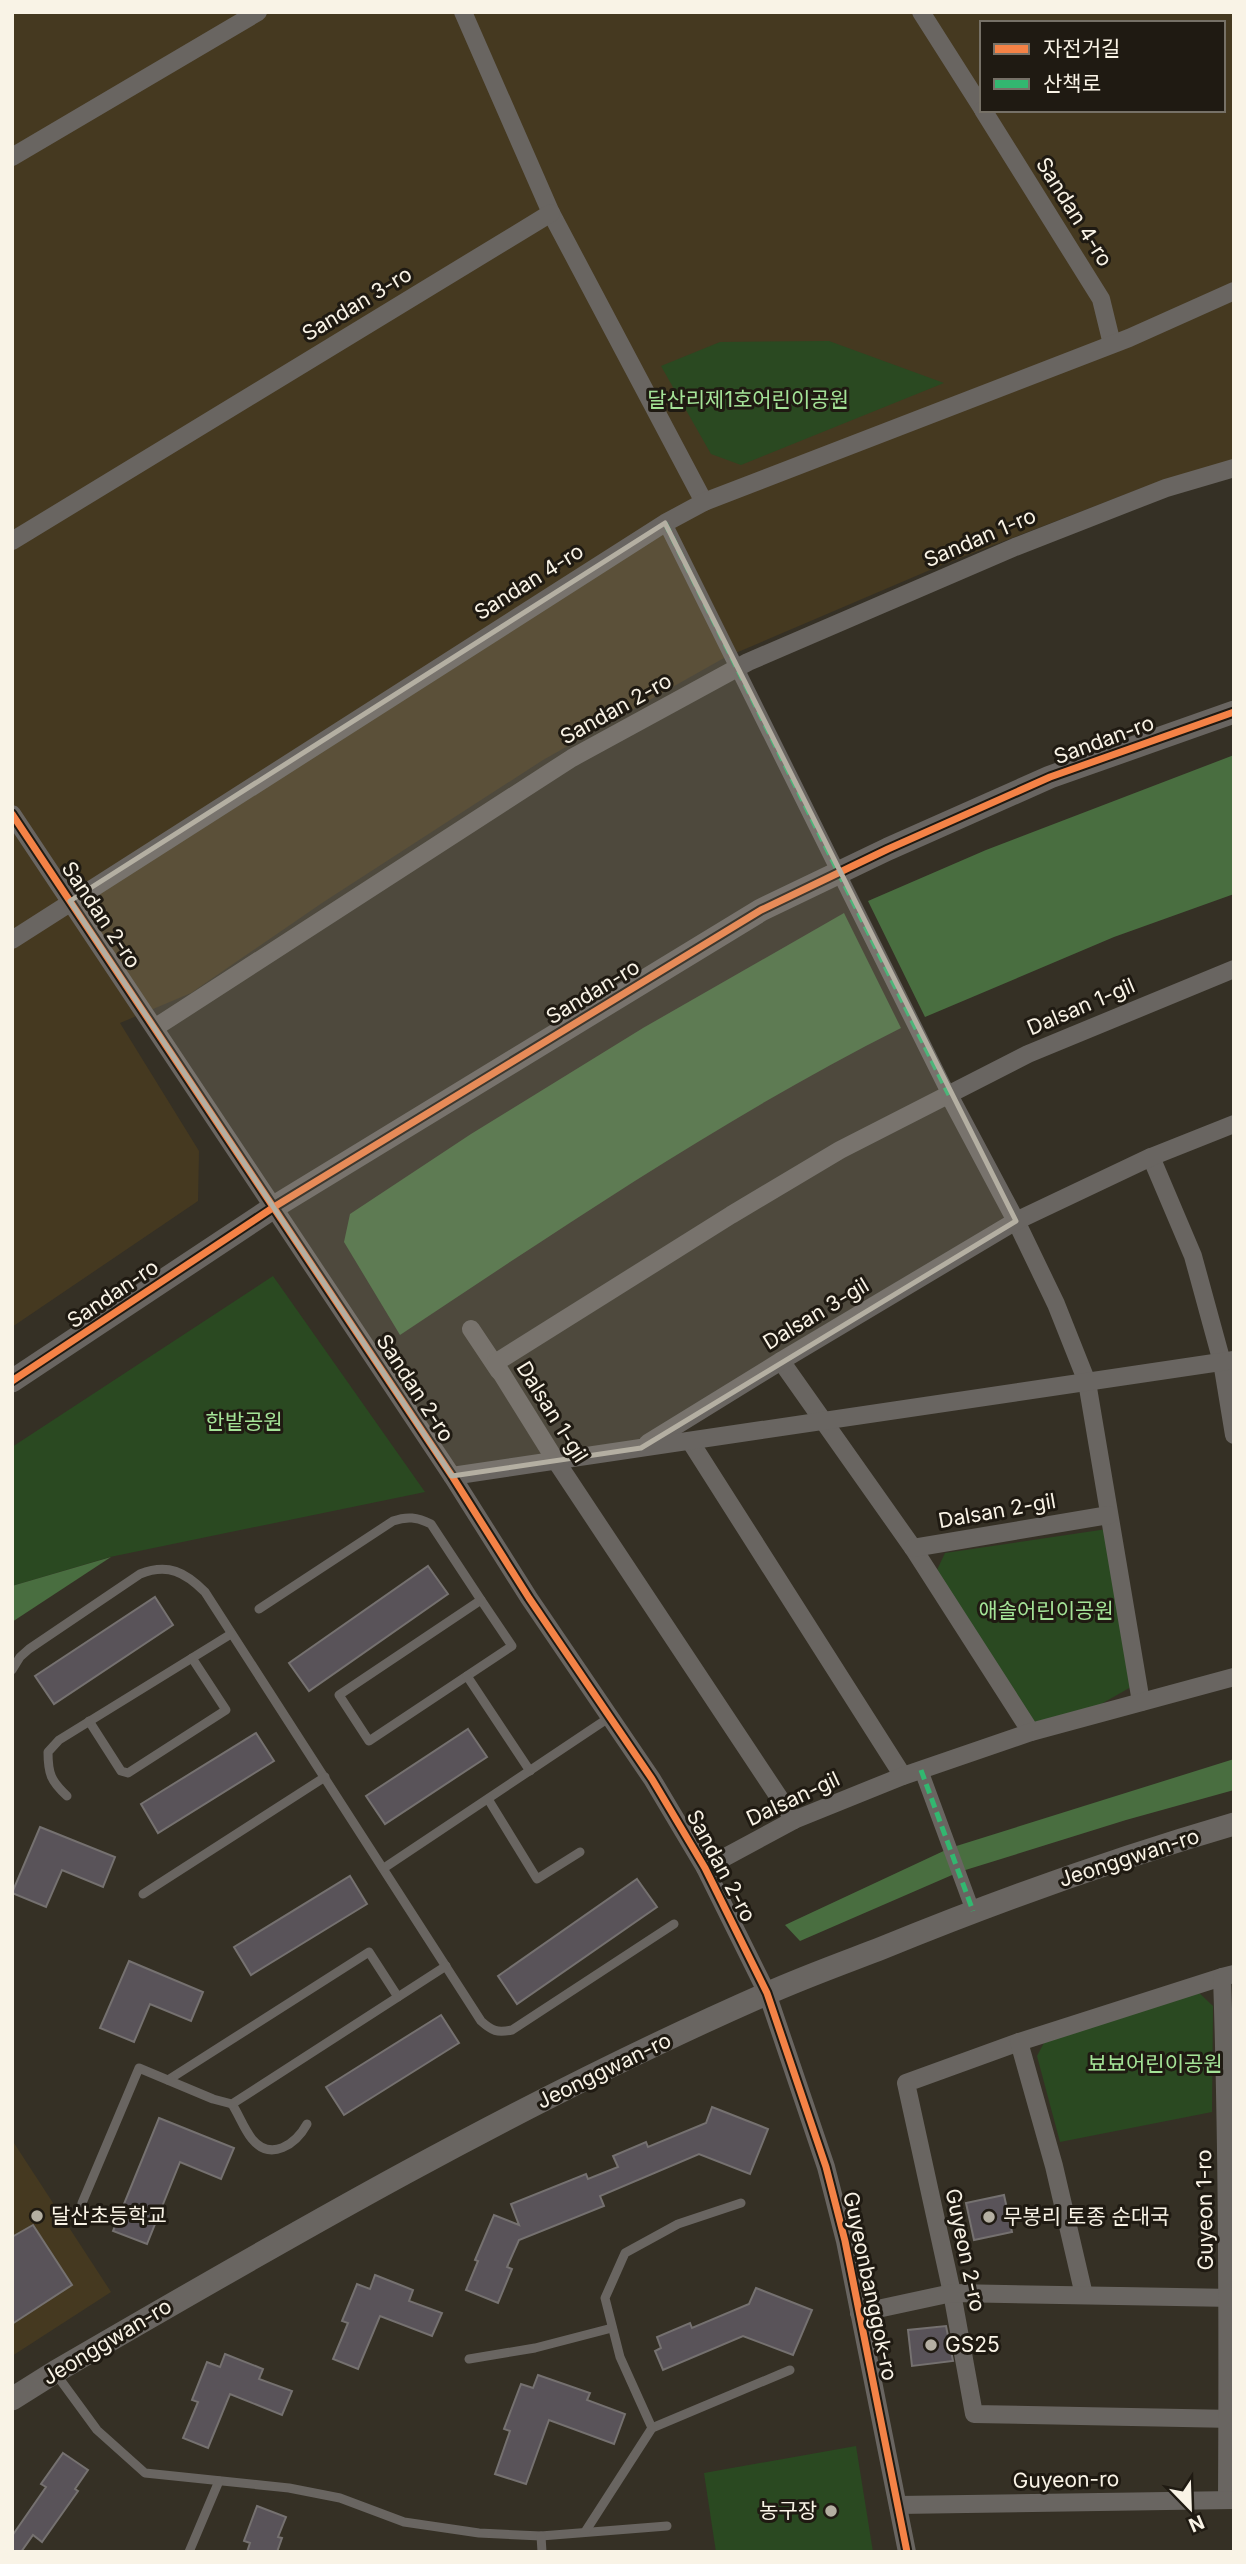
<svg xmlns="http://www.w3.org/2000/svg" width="1246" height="2564" font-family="Inter,'Noto Sans KR',sans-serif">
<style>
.built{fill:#453920;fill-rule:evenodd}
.green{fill:#2a4921}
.forest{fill:#496e40}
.building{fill:#595359;stroke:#757170;stroke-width:2}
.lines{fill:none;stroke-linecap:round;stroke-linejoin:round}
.service{stroke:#696561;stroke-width:9}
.pedestrian{stroke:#696561;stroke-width:14}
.minor{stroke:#696561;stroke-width:18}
.tertiary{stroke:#696561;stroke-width:23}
.quiet{stroke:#33b770;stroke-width:5;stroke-dasharray:10 5;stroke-linecap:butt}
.cycleway-casing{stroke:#1f1a12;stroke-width:11}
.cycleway{stroke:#f48246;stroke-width:7}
.marked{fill:#b4afa2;fill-opacity:0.2;stroke:#b4afa2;stroke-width:5;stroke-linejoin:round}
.poi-dot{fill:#b4afa2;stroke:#1f1a12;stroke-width:2.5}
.labels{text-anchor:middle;stroke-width:6;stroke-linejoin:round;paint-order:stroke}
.street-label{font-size:21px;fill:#f9f3e6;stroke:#1f1a12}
.park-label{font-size:21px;fill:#a4e397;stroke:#1f1a12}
.poi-label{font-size:21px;fill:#f9f3e6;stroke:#1f1a12;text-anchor:start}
</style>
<rect width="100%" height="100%" fill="#353025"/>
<g class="built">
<path d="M12,12H1234V459L1142,488L937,567L724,658L543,760L322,903L191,993L120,1023L199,1151L198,1201L12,1327ZM982,23H1223V110H982Z"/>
<path d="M12,2140L111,2292L12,2356Z"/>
</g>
<g class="green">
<path d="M829,341L944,383L741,465L711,454L661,366L720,342Z"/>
<path d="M273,1276L425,1492L110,1557L12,1586V1447Z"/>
<path d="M1107,1529L1131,1687L1096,1707L1035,1724L936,1572L945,1553Z"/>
<path d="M1196,1990L1213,2006L1212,2112L1060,2142L1037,2056L1046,2039Z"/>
<path d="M856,2446L873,2552H716L704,2473Z"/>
</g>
<g class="forest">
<path d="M1234,755V894L1114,937L925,1017L868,901L986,850Z"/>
<path d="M844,913L901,1028C726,1116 563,1227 400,1335L344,1242L350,1214L471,1134L643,1028Z"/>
<path d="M111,1557L12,1622V1586Z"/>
<path d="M1234,1759V1790L1126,1820L959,1872L800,1941L785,1925L950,1848Z"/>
</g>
<g class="building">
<path d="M428,1566L448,1594L309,1691L289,1663Z"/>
<path d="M155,1597L173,1625L54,1704L35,1676Z"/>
<path d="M468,1729L487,1757L385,1824L366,1796Z"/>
<path d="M256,1733L274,1761L158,1833L141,1804Z"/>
<path d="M40,1827L115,1857L103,1887L62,1870L46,1907L12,1893Z"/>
<path d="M350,1876L367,1904L251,1975L234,1947Z"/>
<path d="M637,1879L657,1907L517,2004L498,1976Z"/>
<path d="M129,1961L203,1992L191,2021L150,2004L134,2042L100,2028Z"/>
<path d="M441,2015L459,2043L344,2115L326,2087Z"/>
<path d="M712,2107L768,2129L750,2174L699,2154L600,2196L604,2206L519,2240L507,2267L512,2269L498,2303L466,2290L478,2261L475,2260L494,2215L519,2225L511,2204L586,2174L588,2179L618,2167L613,2156L646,2142L648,2147L706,2123Z"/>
<path d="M159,2118L234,2148L221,2179L180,2162L147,2244L113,2231Z"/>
<path d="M1004,2195L1012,2232L974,2240L966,2203Z"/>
<path d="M33,2225L72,2285L12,2324V2237Z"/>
<path d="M375,2275L413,2290L409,2301L442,2313L432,2336L380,2316L358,2369L333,2359L348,2323L342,2321L357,2284L370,2289Z"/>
<path d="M756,2288L812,2310L793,2355L743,2336L663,2370L655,2351L661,2348L657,2337L690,2323L692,2328L749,2304Z"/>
<path d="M946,2326L953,2361L912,2366L908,2330Z"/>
<path d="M225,2354L263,2369L259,2379L292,2391L282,2415L230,2394L208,2448L183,2438L198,2402L192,2400L207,2362L220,2367Z"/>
<path d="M538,2375L590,2393L587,2400L625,2414L614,2444L549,2420L526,2484L495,2474L510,2431L504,2429L521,2384L533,2388Z"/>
<path d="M63,2453L88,2470L75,2489L78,2491L42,2542L33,2535L21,2552H12V2536L46,2487L41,2484Z"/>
<path d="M257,2506L286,2517L278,2537L282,2538L277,2552H247L250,2543L244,2541Z"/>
</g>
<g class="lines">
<g class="service">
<path d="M481,1600L512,1646L369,1741L339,1695Z"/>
<path d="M259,1609L393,1521C407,1516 417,1517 431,1524L481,1600"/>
<path d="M12,1670L20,1657L29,1649L140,1574C168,1563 185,1572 205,1592L481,2021C492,2031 497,2033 512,2030L674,1924"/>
<path d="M467,1676L530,1771"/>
<path d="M89,1721L121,1771L128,1773L226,1710L192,1658"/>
<path d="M67,1796C51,1781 48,1774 48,1752L59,1740L231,1634"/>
<path d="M488,1799L537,1879L580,1852"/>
<path d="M384,1868L610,1717"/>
<path d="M143,1894L325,1777"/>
<path d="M168,2080L369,1952L398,1997"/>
<path d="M232,2104C239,2115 244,2129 252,2139C271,2162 296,2144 307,2124"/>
<path d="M82,2203L139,2068L213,2099L232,2104L446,1966"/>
<path d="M469,2359L535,2348L612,2328"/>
<path d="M56,2374L97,2430L145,2473L289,2488L340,2498L404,2522L479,2533L541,2536L667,2526"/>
<path d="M652,2428L620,2357L605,2298L625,2253L678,2224L741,2203"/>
<path d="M585,2532L652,2428L790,2370"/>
<path d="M541,2536L542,2552"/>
<path d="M189,2552L219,2481"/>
</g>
<g class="pedestrian">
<path d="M665,523L949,1095"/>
<path d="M921,1770L973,1911"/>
</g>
<g class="minor">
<path d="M463,12L551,213L704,502"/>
<path d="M921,12L982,108"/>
<path d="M983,110L1101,299L1112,344"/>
<path d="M12,157L258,12"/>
<path d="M12,541L551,213"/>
<path d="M12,814L452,1476L529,1598L652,1779L705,1868L767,1993L826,2167L845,2241L907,2552"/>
<path d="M12,940L665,523L704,502L1129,338L1234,291"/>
<path d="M156,1027L572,758L748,662L1015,547L1166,488L1234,468"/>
<path d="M949,1095L1016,1221L1056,1304L1087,1382L1141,1702"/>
<path d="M1151,1157L1193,1256L1222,1362L1234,1435"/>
<path d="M471,1329L499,1371"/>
<path d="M781,1361L913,1548L1031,1732"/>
<path d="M690,1441L903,1776"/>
<path d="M648,1443L781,1361L1016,1221L1151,1157L1234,1124"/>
<path d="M452,1476L1234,1360"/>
<path d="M913,1548L1109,1515"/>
<path d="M794,1820L556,1461L495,1363L731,1215L840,1150L1028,1054L1234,969"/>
<path d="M705,1868L794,1820L903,1776L1031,1732L1234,1677"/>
<path d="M1019,2042L906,2083L952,2293L974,2414L1234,2419"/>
<path d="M1084,2295L1054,2166L1019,2042L1222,1977"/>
<path d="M859,2313L952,2293L1234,2298"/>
<path d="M1227,2500C1228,2326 1228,2152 1222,1977L1234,1974"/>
<path d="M898,2505L1234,2500"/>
</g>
<g class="tertiary">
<path d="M12,1381L274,1207L761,910L888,849L1050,777L1234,712"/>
<path d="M12,2399L55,2372C287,2237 520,2102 766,1994C804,1977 843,1963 882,1948C997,1901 1114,1859 1234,1824"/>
</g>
<g class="quiet">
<path d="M665,523L949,1095"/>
<path d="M921,1770L973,1911"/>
</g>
<defs>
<g id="cycleway">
<path d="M12,814L452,1476L529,1598L652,1779L705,1868L767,1993L826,2167L845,2241L907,2552"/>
<path d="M12,1381L274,1207L761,910L888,849L1050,777L1234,712"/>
</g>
</defs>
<use href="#cycleway" class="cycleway-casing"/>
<use href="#cycleway" class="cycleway"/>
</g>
<path class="marked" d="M665,523L1016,1221L641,1448L452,1476L70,901Z"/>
<g class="poi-dot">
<circle cx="37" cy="2216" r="7"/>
<circle cx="989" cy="2217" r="7"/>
<circle cx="931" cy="2345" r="7"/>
<circle cx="831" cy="2511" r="7"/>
</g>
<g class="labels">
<g class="street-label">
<text transform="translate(1074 212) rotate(58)" y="7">Sandan 4-ro</text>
<text transform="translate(357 304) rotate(-31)" y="7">Sandan 3-ro</text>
<text transform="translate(980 538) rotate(-23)" y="7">Sandan 1-ro</text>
<text transform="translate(529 582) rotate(-32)" y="7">Sandan 4-ro</text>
<text transform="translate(616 709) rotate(-29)" y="7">Sandan 2-ro</text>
<text transform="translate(1104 740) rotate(-20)" y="7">Sandan-ro</text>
<text transform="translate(101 915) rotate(56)" y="7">Sandan 2-ro</text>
<text transform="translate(593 992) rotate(-31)" y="7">Sandan-ro</text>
<text transform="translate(1081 1007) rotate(-23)" y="7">Dalsan 1-gil</text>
<text transform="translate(113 1294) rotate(-34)" y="7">Sandan-ro</text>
<text transform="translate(816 1314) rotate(-31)" y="7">Dalsan 3-gil</text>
<text transform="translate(415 1388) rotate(57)" y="7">Sandan 2-ro</text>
<text transform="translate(552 1412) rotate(58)" y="7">Dalsan 1-gil</text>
<text transform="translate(997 1511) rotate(-10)" y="7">Dalsan 2-gil</text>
<text transform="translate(793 1799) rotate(-25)" y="7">Dalsan-gil</text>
<text transform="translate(1129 1858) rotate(-18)" y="7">Jeonggwan-ro</text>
<text transform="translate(721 1866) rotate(62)" y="7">Sandan 2-ro</text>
<text transform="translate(604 2071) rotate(-26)" y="7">Jeonggwan-ro</text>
<text transform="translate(1205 2210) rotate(-91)" y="7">Guyeon 1-ro</text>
<text transform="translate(965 2250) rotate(78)" y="7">Guyeon 2-ro</text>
<text transform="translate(870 2286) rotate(78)" y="7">Guyeonbanggok-ro</text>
<text transform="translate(107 2342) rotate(-31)" y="7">Jeonggwan-ro</text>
<text transform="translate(1066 2480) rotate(-1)" y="7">Guyeon-ro</text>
</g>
<g class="park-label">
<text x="748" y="407">달산리제1호어린이공원</text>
<text x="244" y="1429">한밭공원</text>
<text x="1046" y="1618">애솔어린이공원</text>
<text x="1155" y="2071">뵤뵤어린이공원</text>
</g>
<g class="poi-label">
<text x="51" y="2223">달산초등학교</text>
<text x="1003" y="2224">무봉리 토종 순대국</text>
<text x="945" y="2352">GS25</text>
<text x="817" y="2518" text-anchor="end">농구장</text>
</g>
</g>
<rect width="1246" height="2564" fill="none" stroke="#f9f3e6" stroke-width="28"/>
<rect x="980" y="21" width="245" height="91" fill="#1f1a12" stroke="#767167" stroke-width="2"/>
<rect x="994" y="44" width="35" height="10" fill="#f48246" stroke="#767167" stroke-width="2"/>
<text x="1043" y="56" font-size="21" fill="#f9f3e6">자전거길</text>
<rect x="994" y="79" width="35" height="10" fill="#33b770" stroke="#767167" stroke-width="2"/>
<text x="1043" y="91" font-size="21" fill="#f9f3e6">산책로</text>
<g transform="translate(1190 2508) rotate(157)" stroke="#1f1a12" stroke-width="5" paint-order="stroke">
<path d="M0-5L12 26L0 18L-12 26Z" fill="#f9f3e6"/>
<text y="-10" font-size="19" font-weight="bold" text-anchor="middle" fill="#f9f3e6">N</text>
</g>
</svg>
